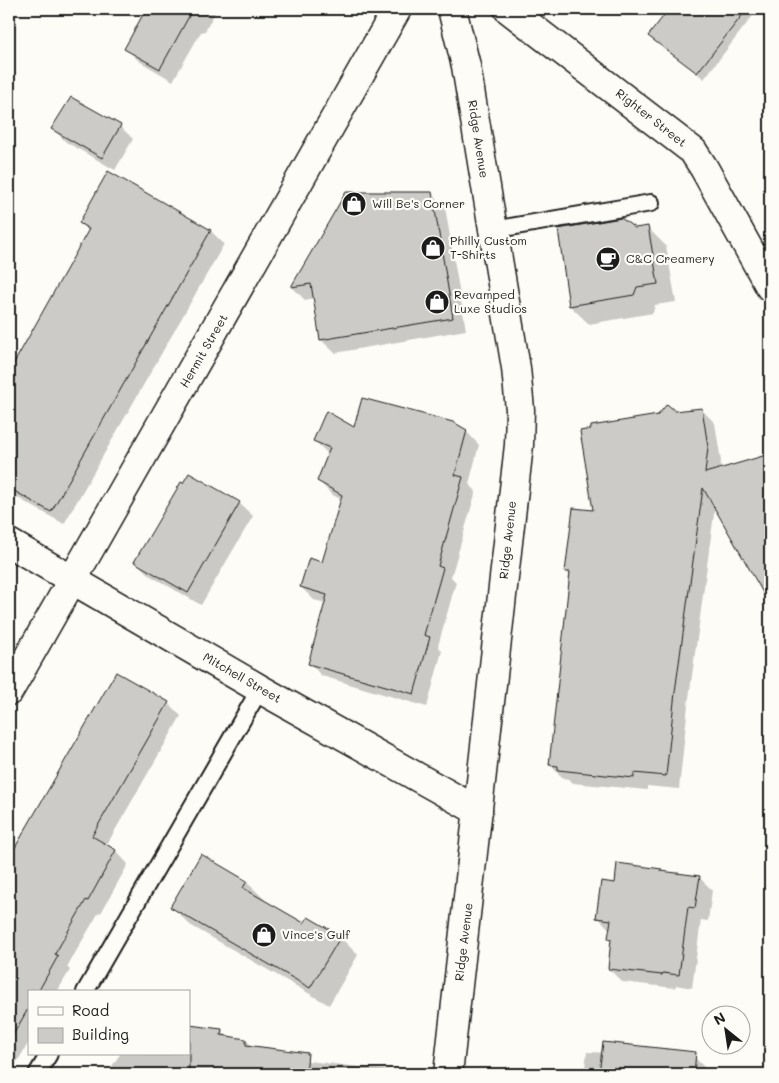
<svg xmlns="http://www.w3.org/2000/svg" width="779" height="1083" font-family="Mali,sans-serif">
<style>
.shadow{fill:#0003}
.building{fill:#cccbc8;stroke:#1c1c1c}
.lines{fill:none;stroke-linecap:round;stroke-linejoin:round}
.service-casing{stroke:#1c1c1c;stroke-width:20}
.minor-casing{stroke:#1c1c1c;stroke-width:31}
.secondary-casing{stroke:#1c1c1c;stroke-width:31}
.service{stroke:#fdfcf7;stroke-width:16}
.minor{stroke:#fdfcf7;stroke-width:28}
.secondary{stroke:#fdfcf7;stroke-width:28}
.labels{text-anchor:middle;stroke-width:4.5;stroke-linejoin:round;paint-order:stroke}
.street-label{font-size:12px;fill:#1c1c1c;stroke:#fdfcf7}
.poi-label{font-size:12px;fill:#1c1c1c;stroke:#fdfcf7;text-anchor:start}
</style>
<rect width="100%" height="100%" fill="#fdfcf7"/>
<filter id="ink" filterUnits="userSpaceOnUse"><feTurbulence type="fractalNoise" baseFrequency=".02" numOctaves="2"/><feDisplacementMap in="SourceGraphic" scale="10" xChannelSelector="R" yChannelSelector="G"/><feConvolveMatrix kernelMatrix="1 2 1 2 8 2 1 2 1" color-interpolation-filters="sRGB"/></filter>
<g filter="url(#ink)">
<g class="shadow">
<path d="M148,9H217L205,31L201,32L173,81L139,61L126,48Z"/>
<path d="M671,9H758L704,79L650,36Z"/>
<path d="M120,126L133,139L115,170L66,142L53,129Z"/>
<path d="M109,173L211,231L224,244L64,524L9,493V360L15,364L89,232L80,223Z"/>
<path d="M347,193H431L445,207L466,330L335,353L321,340L314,298L305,300L292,287Z"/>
<path d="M647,227L666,246L676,302L655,305L653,313L589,324L570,306L635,229Z"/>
<path d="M702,410L715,423L721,461L720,470L753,460L770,451V604L715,507L688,705L679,789L647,786V790L573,783L569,779L563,778L550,765L571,576L566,571L595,512L675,413Z"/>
<path d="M355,429L466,431L479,445L469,484L476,491L451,577L456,582L438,646L442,651L427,707L322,676L309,663L326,603L314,600L301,587L323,563L342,500L331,494L318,480L328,454L315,441Z"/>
<path d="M239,503L253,516L201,605L149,575L136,562Z"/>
<path d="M116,674L168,703L181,716L106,846L116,851L128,864L101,913L99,912L67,967L70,970L57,992H29V1042L10,1074H9V861Z"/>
<path d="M201,856L247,882L265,900L264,901L305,924L340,937L358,955L329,1005L190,925L172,907Z"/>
<path d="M662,870L665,873L699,877L712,890L708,921L701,920L692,988L676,985L675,988L622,982L609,969L612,941L609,938L610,930L598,917L616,885Z"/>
<path d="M189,1026L221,1030L229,1038L246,1040L254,1048L283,1058L394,1071L397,1074H107L120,1054H189Z"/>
<path d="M587,1052L693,1056L706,1069L705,1074H584Z"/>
</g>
<g class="building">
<path d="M146,9H193L160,69L124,49Z"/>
<path d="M669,9H747L697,73L648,36Z"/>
<path d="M71,97L121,125L102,158L51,129Z"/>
<path d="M108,171L211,230L51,512L9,488V372L89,229L79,223Z"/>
<path d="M346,192H432L453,318L320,340L311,284L291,287Z"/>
<path d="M621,218L635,228L648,226L658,284L637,287L634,295L569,306L558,229Z"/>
<path d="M362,398L453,422L467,430L455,475L463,477L438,566L443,568L424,635L430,637L414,694L308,664L327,595L300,587L309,558L322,562L342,495L317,481L330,448L313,441L326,411L354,427Z"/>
<path d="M667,404L675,411L702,408L708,447L705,473L770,454V605L703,488L675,692L666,776L634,773V778L558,770V766L549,765L570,572H565L573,508L593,510L580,431L591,429V426L658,415Z"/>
<path d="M189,473L240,502L188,593L134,562L181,482L183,483Z"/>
<path d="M116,672L169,702L92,836L116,850L88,901L86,900L55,954L58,956L38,992H29V1007L9,1042V858Z"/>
<path d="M201,854L247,881L243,888L304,923L308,917L341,936L310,988L170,907Z"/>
<path d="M617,863L662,869L661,871L700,876L695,908L688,907L679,975L663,973L662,975L608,969L611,939L608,938L611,920L596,918L601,881L615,883Z"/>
<path d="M189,1025L222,1029L221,1035L246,1039V1045L308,1053L306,1074H189Z"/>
<path d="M603,1042L696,1052L694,1074H599Z"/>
</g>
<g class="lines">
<defs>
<g id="service">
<path d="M493,230L651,203"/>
<path d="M85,992L260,689"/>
<path d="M37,1074L49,1054"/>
</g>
<g id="minor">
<path d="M508,9L693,151L704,168L770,287"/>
<path d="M9,543L260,689L478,811"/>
<path d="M9,691L397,9"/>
</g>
<path id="secondary" d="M448,1074L519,445L520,410L516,368L466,66L452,9"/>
</defs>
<use href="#service" class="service-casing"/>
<use href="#minor" class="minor-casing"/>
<use href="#secondary" class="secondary-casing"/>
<use href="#service" class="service"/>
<use href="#minor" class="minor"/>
<use href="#secondary" class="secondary"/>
</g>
</g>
<defs>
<symbol id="shop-disc" viewBox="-11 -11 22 22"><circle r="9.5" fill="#1c1c1c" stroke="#fdfcf7"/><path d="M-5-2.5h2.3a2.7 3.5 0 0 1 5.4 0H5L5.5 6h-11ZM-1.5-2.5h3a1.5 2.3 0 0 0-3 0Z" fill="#fff"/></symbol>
<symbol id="cafe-disc" viewBox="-11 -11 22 22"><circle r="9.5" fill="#1c1c1c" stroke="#fdfcf7"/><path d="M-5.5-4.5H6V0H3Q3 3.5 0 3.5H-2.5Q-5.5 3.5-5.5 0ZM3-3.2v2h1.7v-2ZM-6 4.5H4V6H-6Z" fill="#fff"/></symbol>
</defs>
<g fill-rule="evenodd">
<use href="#shop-disc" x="340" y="190" width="28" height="28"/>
<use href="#shop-disc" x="419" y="234" width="28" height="28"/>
<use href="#cafe-disc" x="594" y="245" width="28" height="28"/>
<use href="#shop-disc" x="423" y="288" width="28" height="28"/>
<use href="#shop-disc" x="250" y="921" width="28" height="28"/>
</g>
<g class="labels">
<g class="street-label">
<text transform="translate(651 118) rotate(38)" y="4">Righter Street</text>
<text transform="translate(478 139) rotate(81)" y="4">Ridge Avenue</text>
<text transform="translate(204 351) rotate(-60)" y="4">Hermit Street</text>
<text transform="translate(508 540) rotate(-84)" y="4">Ridge Avenue</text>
<text transform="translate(242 678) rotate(30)" y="4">Mitchell Street</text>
<text transform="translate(464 942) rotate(-83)" y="4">Ridge Avenue</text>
</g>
<g class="poi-label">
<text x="372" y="208">Will Be's Corner</text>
<text x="450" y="245">Philly Custom<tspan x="450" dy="14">T-Shirts</tspan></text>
<text x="626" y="263">C&amp;C Creamery</text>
<text x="454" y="299">Revamped<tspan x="454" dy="14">Luxe Studios</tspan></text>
<text x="282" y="939">Vince's Gulf</text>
</g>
</g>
<rect width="779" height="1083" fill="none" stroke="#fdfcf7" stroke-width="30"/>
<rect x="15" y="15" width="749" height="1053" fill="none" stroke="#1c1c1c" stroke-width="2" filter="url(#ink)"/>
<rect x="28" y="990" width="162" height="65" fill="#fdfcf7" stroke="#a3a29f"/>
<rect x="38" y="1007" width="25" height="8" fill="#fdfcf7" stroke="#a3a29f"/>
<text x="72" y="1016" font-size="15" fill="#1c1c1c">Road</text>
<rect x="38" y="1028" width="25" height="15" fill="#cccbc8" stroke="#a3a29f"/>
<text x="72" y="1040" font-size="15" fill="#1c1c1c">Building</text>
<g transform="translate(726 1030) rotate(330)"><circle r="24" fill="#fdfcf7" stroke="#a3a29f"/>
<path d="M0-4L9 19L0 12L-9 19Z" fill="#1c1c1c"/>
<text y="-8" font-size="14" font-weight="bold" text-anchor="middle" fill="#1c1c1c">N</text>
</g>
</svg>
